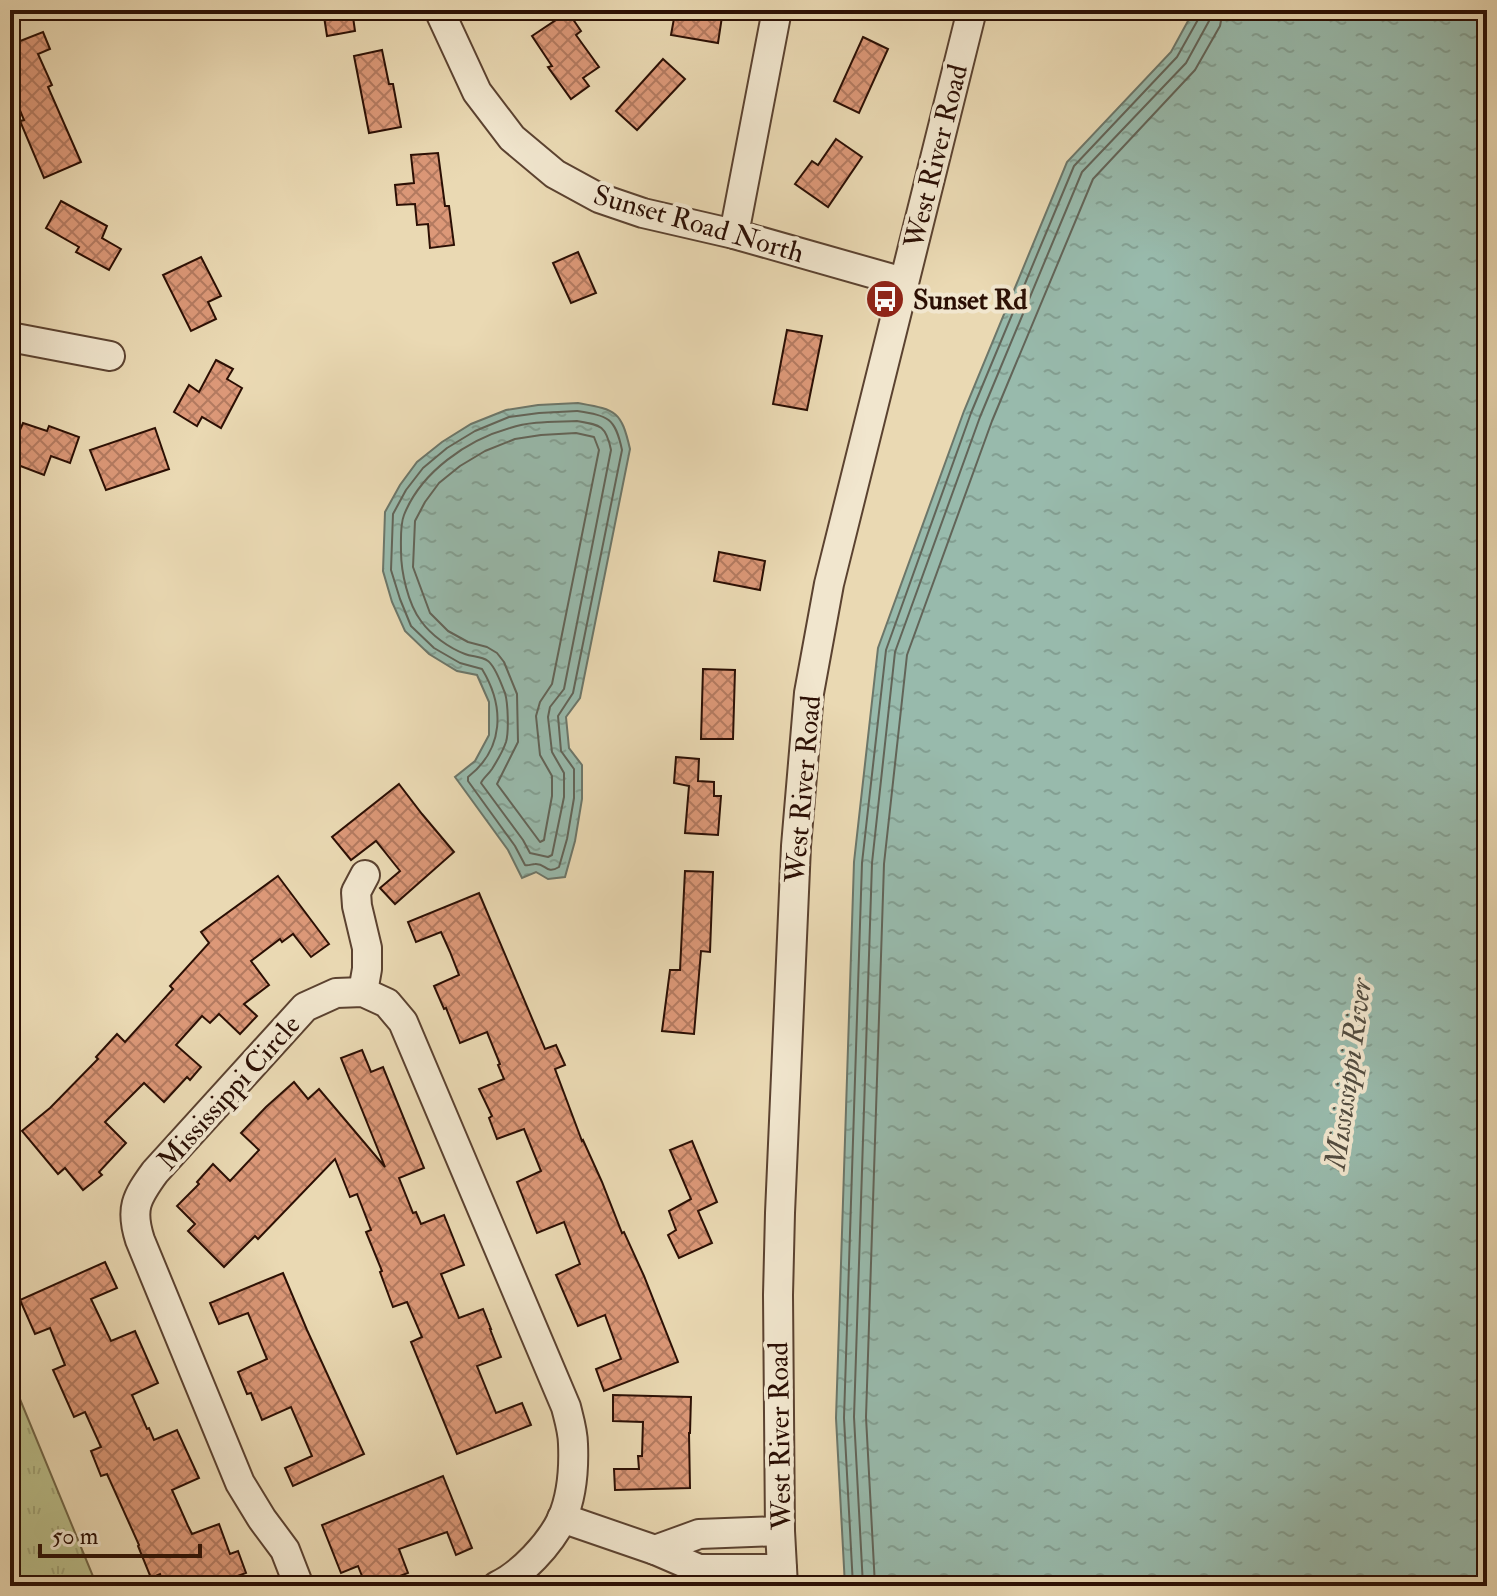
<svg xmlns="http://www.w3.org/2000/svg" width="1497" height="1596" font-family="'IM FELL Double Pica',serif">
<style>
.grass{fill:url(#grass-tufts);stroke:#726647;stroke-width:2}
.water{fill:url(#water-ripples);stroke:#6c7669;stroke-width:2}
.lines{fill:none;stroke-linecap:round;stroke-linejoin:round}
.shore{stroke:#626458;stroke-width:2}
.building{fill:url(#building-cross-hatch);stroke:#2b0f04;stroke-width:2}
.minor-casing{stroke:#5b4230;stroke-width:32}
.minor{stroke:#f1e6ce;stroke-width:28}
.labels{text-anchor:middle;stroke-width:8;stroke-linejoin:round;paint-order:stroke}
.street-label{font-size:28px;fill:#2b0f04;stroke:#f1e6ce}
.poi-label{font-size:28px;font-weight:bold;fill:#2b0f04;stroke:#f1e6ce;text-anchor:start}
.water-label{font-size:30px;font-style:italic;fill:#514b3f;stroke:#f1e6ce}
</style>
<defs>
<pattern id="grass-tufts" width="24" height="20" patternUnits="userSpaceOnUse" patternTransform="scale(2)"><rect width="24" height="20" fill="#babe8a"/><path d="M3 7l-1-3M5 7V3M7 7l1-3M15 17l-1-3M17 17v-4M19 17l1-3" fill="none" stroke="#a0a275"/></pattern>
<pattern id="water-ripples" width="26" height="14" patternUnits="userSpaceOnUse" patternTransform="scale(2)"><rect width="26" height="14" fill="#98baac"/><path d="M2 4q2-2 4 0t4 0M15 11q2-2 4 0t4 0" fill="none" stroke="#839f92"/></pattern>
<pattern id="building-cross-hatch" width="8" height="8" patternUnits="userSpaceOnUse" patternTransform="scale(2)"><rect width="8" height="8" fill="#dc9878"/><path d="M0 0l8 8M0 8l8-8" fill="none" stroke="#b37a60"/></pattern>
</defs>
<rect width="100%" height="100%" fill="#ead9b3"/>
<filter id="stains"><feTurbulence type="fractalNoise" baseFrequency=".0025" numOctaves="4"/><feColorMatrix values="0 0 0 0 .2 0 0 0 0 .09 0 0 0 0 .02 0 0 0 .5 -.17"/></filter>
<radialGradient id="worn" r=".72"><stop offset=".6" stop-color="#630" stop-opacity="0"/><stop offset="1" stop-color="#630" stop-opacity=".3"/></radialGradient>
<path class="grass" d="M10,1375L97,1586H10Z"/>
<g class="water">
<path d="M1194,10H1487V1586H845L836,1418L854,862L878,648L964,411L1067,162L1171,52Z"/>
<path d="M578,403C616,410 621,410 630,449L580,698L566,717L569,748L582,765V799L575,841L565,877L548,879L536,872L522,878L508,850L455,777L475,761L489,735V702L477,675L457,671L429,654L405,631L392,602L383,571L385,512L400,485L417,462L442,442L471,424L506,410L538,405Z"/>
</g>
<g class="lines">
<g class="shore">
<path d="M577,411C608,416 615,417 622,450L573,693L558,716L561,751L574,769V798L567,839L559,867C546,875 546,863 535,864C532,864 528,866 525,865L515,846L468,781V777C504,749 505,707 482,669L460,663L434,648L411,626L400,599L391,570L393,514L406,490L423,468L447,448L475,431L509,417L539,413Z"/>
<path d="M577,421C600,425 606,425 611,450L564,689L550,707L548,717L552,752L564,773V797L552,855L548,857L530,853L523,840L481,783C483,778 488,775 492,769C497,761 503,751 506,742C509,732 508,703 505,693C501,684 496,667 488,661C481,656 472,657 465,654C449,648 431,635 421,621C408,604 401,572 401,551C401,540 400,525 404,515C421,472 467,440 510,428C531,421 555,422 577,421Z"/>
<path d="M576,433L594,437L599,450L552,684L540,702L536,716L540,755L552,776V796L545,834L544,840L540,842L497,784L518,742L517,694L504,662L497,653L487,647L468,642L448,631L430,613L413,567L415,521L425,502L439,483L460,466L485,451L515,439L541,435Z"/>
<path d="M853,1586L844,1418L862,863L886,650L971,413L1074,166L1177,57L1200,16L1201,10"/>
<path d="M863,1586L854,1417L872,863L895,652L980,417L1082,172L1186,63L1209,21L1211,10"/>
<path d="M875,1586L866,1417L884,864L907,655L992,421L1093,179L1195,70L1220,26L1223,10"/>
</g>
</g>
<g class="building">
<path d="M323,10H352L355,31L327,36Z"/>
<path d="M697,10H723L718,43L671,35L675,13L696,17Z"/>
<path d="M568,12L581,31L576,35L599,67L583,78L589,86L571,99L548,67L552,66L532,36Z"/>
<path d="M43,32L50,49L38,54L52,85L48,87L81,162L44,178L20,121L24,120L10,86V45Z"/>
<path d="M863,37L888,49L859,113L834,101Z"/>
<path d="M382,50L389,84H393L401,127L369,133L354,56Z"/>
<path d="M663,59L685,79L637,130L616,111Z"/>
<path d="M836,139L862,157L828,207L795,184L812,161L818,165Z"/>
<path d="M438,153L445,206H449L454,245L430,248L428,224L417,225L415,204L397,205L395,185L414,183L411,155Z"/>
<path d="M61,201L107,226L102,238L121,249L109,270L76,252L79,247L46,228Z"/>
<path d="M578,252L596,293L571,303L553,263Z"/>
<path d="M201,257L221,296L208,302L216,319L191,331L163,275Z"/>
<path d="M787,330L822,336L807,410L773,404Z"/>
<path d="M216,360L233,369L227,379L242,388L221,428L202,417L197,426L174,412L189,385L199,392Z"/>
<path d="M23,423L47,431L49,426L79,437L70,463L51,456L44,475L10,462V434L17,437Z"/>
<path d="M155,428L169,469L106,490L90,450Z"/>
<path d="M719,552L765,561L760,590L714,581Z"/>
<path d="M703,669L735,670L733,739H701Z"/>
<path d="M676,757L699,759L698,781L714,782V796H721L718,835L685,833L689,786L674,783Z"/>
<path d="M399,784L422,814L454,852L395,904L380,888L400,871L376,841L351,860L332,837Z"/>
<path d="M685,871L713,872L710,952L701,951L694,1034L662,1031L670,970H680Z"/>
<path d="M278,876L329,944L311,957L293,934L282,942L280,939L251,961L269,985L244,1004L257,1016L240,1034L219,1014L210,1023L202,1016L176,1045L201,1067L190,1080L187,1077L164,1102L144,1083L105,1122L126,1143L99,1172L102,1175L83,1190L65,1168L58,1174L22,1131L50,1108L98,1059L96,1057L117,1034L125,1042L173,989L170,986L209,943L201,932Z"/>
<path d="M479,893L545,1049L556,1045L565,1065L555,1069L582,1141L583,1140L602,1182L622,1233L624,1232L644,1276L678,1362L604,1391L596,1369L621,1359L605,1315L578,1326L556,1275L580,1264L564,1222L537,1233L517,1182L541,1171L524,1129L497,1139L489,1118L492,1116L479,1089L504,1079L498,1065L500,1064L487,1032L460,1043L446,1008L444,1009L434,986L459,975L450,952L441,932L416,942L408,922Z"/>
<path d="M362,1050L371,1072L383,1067L424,1168L399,1178L413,1213L416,1212L421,1224L444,1215L464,1265L441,1274L459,1318L483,1309L491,1329H490L501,1357L477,1366L496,1413L522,1403L531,1425L457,1454L411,1342L422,1337L407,1302L393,1307L380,1272L382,1271L366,1232L371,1230L357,1194L350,1197L335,1159L258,1239L255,1236L224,1267L188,1231L195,1224L177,1206L199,1184L197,1182L213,1164L230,1181L259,1150L241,1133L266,1107L294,1082L308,1099L319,1089L385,1167L341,1058Z"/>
<path d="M692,1141L717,1202L698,1211L712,1243L679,1258L668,1235L676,1230L669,1211L691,1199L670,1150Z"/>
<path d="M105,1262L117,1288L91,1299L111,1341L135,1331L158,1383L132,1395L147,1429L149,1428L154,1440L177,1430L199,1478L172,1490L188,1526L192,1534L219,1524L230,1554L238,1551L246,1573L221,1582L222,1586H164L160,1574L151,1578L138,1546L139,1545L107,1474L101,1476L91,1451L101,1447L85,1412L74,1417L53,1370L65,1365L50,1328L35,1334L20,1300Z"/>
<path d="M283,1273L307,1330L364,1454L293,1486L285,1468L312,1456L291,1407L262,1420L251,1393L247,1394L238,1372L267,1359L248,1313L219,1324L210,1303Z"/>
<path d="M613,1395L691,1397L690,1433H689L690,1488L615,1490L614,1469H639L638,1456H642L643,1422L613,1421Z"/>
<path d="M443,1476L472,1548L456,1555L447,1532L399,1549L408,1573L373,1586H366L358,1566L341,1573L322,1525Z"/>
</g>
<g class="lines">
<defs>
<g id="minor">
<path d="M439,10L477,92L512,138L555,174L599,198L643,213L734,234L903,282"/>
<path d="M734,234L777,10"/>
<path d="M10,337L110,356"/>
<path d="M363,992L367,969V948L357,906L356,892L365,875"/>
<path d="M562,1518L655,1550L699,1569H782"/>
<path d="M655,1550L699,1534L780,1531"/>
<path d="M299,1586L285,1550L262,1519L240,1483L140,1240C130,1209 136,1198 155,1172L305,1007L336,993L363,992L387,1003L403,1022L566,1407C569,1419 573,1432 573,1444C574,1468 572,1496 562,1519C550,1544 522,1574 497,1586"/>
<path d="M783,1586L780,1531L778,1295L780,1213L796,846L809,693L829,584L972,10"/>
</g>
</defs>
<use href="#minor" class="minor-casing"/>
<use href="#minor" class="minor"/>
</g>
<defs>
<symbol id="bus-disc" viewBox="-11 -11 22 22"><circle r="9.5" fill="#8f2418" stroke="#f1e6ce"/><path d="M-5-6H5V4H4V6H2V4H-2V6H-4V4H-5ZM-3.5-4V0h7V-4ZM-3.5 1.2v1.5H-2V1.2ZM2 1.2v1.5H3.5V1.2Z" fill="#fff"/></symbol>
</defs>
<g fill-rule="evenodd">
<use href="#bus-disc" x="863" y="277" width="44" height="44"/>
</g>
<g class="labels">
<g class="street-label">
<text transform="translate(935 156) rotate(-76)" y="10">West River Road</text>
<text transform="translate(699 223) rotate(16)" y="10">Sunset Road North</text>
<text transform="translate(802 789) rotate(-85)" y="10">West River Road</text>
<text transform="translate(228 1092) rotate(-48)" y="10">Mississippi Circle</text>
<text transform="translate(779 1436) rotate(-91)" y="10">West River Road</text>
</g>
<g class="poi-label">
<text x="913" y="309">Sunset Rd</text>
</g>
<g class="water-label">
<text transform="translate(1348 1074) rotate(-82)" y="10">Mississippi River</text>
</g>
</g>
<rect width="1497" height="1596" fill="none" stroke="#ead9b3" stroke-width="40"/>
<rect x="12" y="12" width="1473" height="1572" fill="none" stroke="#2b0f04" stroke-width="4"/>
<rect x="20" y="20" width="1457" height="1556" fill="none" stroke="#2b0f04" stroke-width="2"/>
<path d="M40 1544v12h160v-12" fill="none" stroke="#2b0f04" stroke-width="4"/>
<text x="52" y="1544" font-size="24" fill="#2b0f04" stroke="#f1e6ce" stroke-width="6" paint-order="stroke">50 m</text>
<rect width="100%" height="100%" filter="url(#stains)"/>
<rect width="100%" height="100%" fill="url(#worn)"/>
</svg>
